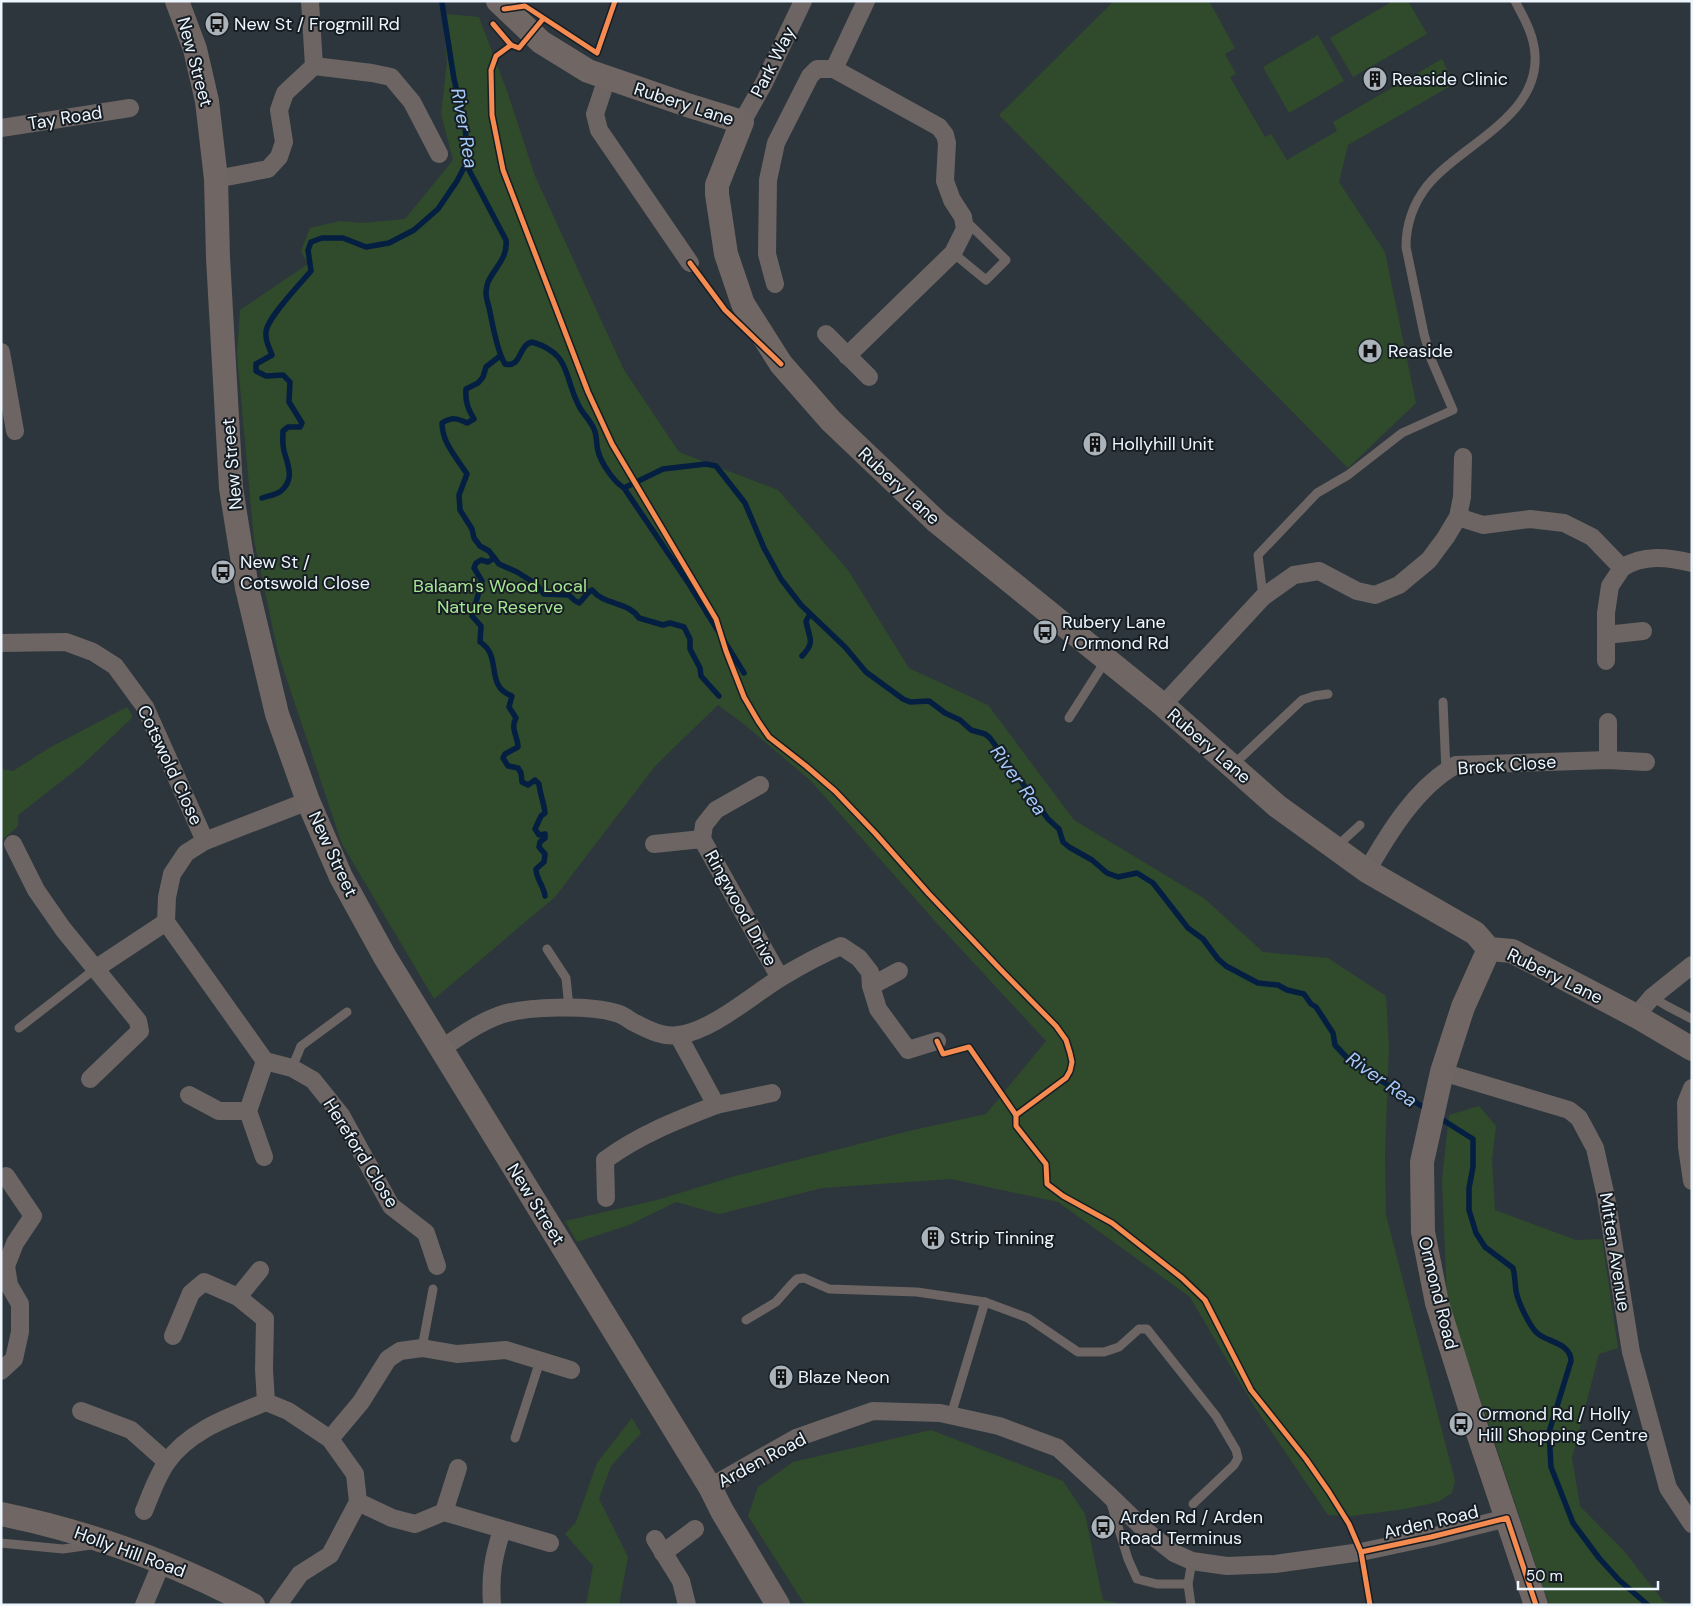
<svg xmlns="http://www.w3.org/2000/svg" width="1693" height="1606" font-family="'DM Sans',sans-serif">
<style>
.green{fill:#304b2b}
.lines{fill:none;stroke-linecap:round;stroke-linejoin:round}
.stream{stroke:#041f41;stroke-width:5.5}
.lane{stroke:#6c6563;stroke-width:9}
.street{stroke:#6c6563;stroke-width:18}
.secondary{stroke:#706663;stroke-width:24}
.cycleway-casing{stroke:#161d23;stroke-width:8}
.cycleway{stroke:#f68b52;stroke-width:5}
.labels{text-anchor:middle;stroke-width:4;stroke-linejoin:round;paint-order:stroke}
.poi-label{font-size:18px;fill:#edf6fe;stroke:#161d23;text-anchor:start}
.street-label{font-size:18px;fill:#edf6fe;stroke:#161d23}
.park-label{font-size:18px;fill:#a6e692;stroke:#161d23}
.water-label{font-size:19px;font-style:italic;fill:#a4cbfa;stroke:#161d23}
</style>
<rect width="100%" height="100%" fill="#2d363c"/>
<g class="green">
<path d="M1114,1H1209L1235,48L1225,54L1236,74L1230,77L1265,137L1271,134L1287,160L1337,131L1333,122L1442,59L1454,84L1348,145L1339,182L1385,252L1416,403L1348,468L999,115Z"/>
<path d="M1393,1H1408L1427,34L1353,77L1330,38Z"/>
<path d="M447,14L479,17L507,91L535,176L624,370L679,452L778,490L848,570L909,668L988,705L1074,820L1205,899L1263,952L1328,958L1386,996L1389,1046L1385,1156L1386,1215L1455,1481L1452,1493L1438,1502L1405,1509L1352,1516L1328,1515L1254,1406L1190,1297L1058,1202L951,1179L822,1188L719,1214L676,1202L629,1225L577,1242L565,1221L657,1200L735,1176L909,1131L986,1114L1046,1041L934,920L810,780L745,725L718,705L656,765L555,897L434,999L342,844L278,653L254,540L237,354L240,310L308,264L301,251L310,228L340,221L362,223L405,219L453,160L441,114L447,62L442,15H447Z"/>
<path d="M1318,35L1344,81L1289,113L1263,67Z"/>
<path d="M127,707L133,717L81,766L18,815V826L1,841V769L13,771L49,748Z"/>
<path d="M1479,1106L1496,1126L1492,1160L1495,1210L1576,1240L1602,1239L1618,1348L1599,1354L1572,1458L1580,1506L1624,1551L1664,1602L1676,1605H1550L1545,1593L1447,1299L1442,1180L1449,1115Z"/>
<path d="M632,1418L641,1433L611,1466L599,1499L628,1557L619,1605H586L593,1566L565,1534L576,1522L597,1463Z"/>
<path d="M931,1430L1063,1481L1085,1514L1103,1600L1126,1605H805L748,1516L758,1487L793,1462Z"/>
</g>
<g class="lines">
<g class="stream">
<path d="M442,3L454,79L465,126L468,168L506,240C508,258 495,267 488,282C487,285 486,290 486,293C486,299 489,306 490,312C493,327 497,351 505,364C522,368 518,345 532,342C572,354 563,376 579,406C583,414 590,420 594,429C597,435 596,444 598,451C601,463 614,482 624,488L663,469L706,464L716,466L745,503L764,548L781,579L801,605L845,647L866,672L903,699L910,702L929,701L945,713L960,720L971,730L985,734L990,738L1048,819L1059,829L1063,842L1069,847L1092,860L1107,873L1118,877L1137,873L1153,883L1188,928L1203,939L1218,959L1226,966L1258,983L1278,985L1287,990L1304,994L1311,1004L1316,1007L1333,1033L1335,1045L1351,1062L1428,1110"/>
<path d="M500,356L486,367L483,377L478,383L466,389C465,401 468,409 474,419L467,423C457,418 452,417 442,423C442,443 457,458 467,474L459,495L460,510L472,529L474,538L480,546L489,551L499,564L517,572L536,584L544,594L569,595L574,600L579,603C584,599 586,593 592,590C605,606 628,601 639,618L663,625L670,623L684,627L690,639V649L700,668L701,676L719,696"/>
<path d="M624,488L689,584L744,673"/>
<path d="M262,498C268,496 276,495 281,491C295,479 288,465 284,451C282,444 283,438 283,431L288,427H300L302,423L289,402L290,382L283,375L266,376L256,371V364L272,355C269,347 265,341 266,332C267,318 300,284 311,271L308,250L311,242L322,238H343L366,247L389,243L414,230L438,209L457,181L468,160"/>
<path d="M494,558L488,562L481,560L476,563L474,568L482,581L472,616L481,626L480,642C503,656 484,686 512,696L509,707L516,718C510,728 518,737 518,747L505,754L503,758L508,766L518,768L521,773L522,782L528,785L535,780L539,784C540,794 544,803 545,813L541,816L535,829L539,835L545,834V838L540,842L539,847L545,854L544,862L536,869C536,879 544,886 545,896"/>
<path d="M802,656C816,641 809,639 806,621L810,614"/>
<path d="M1438,1117L1473,1139V1167L1469,1188V1210L1476,1233L1485,1247L1513,1268C1515,1276 1515,1283 1516,1291C1518,1302 1529,1325 1537,1333C1547,1342 1571,1343 1571,1361L1549,1432L1551,1467L1573,1523L1599,1558L1619,1580L1648,1605"/>
</g>
<g class="lane">
<path d="M953,253L986,280L1006,260L966,221"/>
<path d="M1263,597L1258,555L1317,493L1348,475L1402,433L1453,410L1431,359L1424,334L1406,247C1406,225 1413,204 1427,186C1460,145 1539,117 1535,55C1534,35 1524,18 1515,1"/>
<path d="M1443,702L1446,771"/>
<path d="M1069,718L1106,660"/>
<path d="M1232,766L1302,700L1314,696L1328,694"/>
<path d="M1336,847L1360,825"/>
<path d="M547,949L566,978L569,1008"/>
<path d="M1652,997L1667,1006L1692,1019"/>
<path d="M19,1028L95,969"/>
<path d="M292,1068L301,1046L347,1012"/>
<path d="M985,1302L1028,1318L1078,1352H1104L1119,1347L1139,1329H1147L1216,1416L1236,1450L1238,1458L1234,1465L1193,1504"/>
<path d="M746,1320L776,1302L791,1285L797,1279L804,1278L829,1289L917,1292L985,1302L951,1415"/>
<path d="M422,1348L433,1289"/>
<path d="M515,1438L540,1361"/>
<path d="M1110,1500L1128,1559L1137,1579L1157,1584H1188"/>
<path d="M1,1543L63,1549L91,1545"/>
<path d="M1191,1605L1188,1584L1192,1561"/>
</g>
<g class="street">
<path d="M310,1L314,66"/>
<path d="M834,69L939,127L945,135L947,143L945,181L952,200L963,217L965,229L953,253L847,356"/>
<path d="M607,78L595,114L599,130L690,263"/>
<path d="M742,122L764,83L803,1"/>
<path d="M1,128L130,108"/>
<path d="M216,179L268,169L279,157L284,142L279,110L285,93L314,66L372,73L391,77L412,102L439,154"/>
<path d="M775,284L767,254L768,180L776,143L810,76L817,69H834L866,1"/>
<path d="M826,334L869,377"/>
<path d="M1,352L15,431"/>
<path d="M1458,517L1483,525L1530,519L1564,523L1592,537L1622,568L1610,586L1606,613V661"/>
<path d="M1622,568C1643,554 1668,557 1692,563"/>
<path d="M1606,635L1643,631"/>
<path d="M1,643L66,642L93,652L115,666L145,707L205,841"/>
<path d="M1163,705L1263,597L1294,575L1319,571L1357,591L1375,595L1399,585L1429,560L1446,537L1458,517L1462,497L1463,457"/>
<path d="M1608,760V722"/>
<path d="M760,785L716,810L704,825L702,839L780,978"/>
<path d="M308,801L205,841L186,853L172,874L167,897L166,922L265,1061L292,1068L313,1080L341,1115L391,1206L426,1233L437,1266"/>
<path d="M13,844L36,890L63,929L138,1021L140,1031L90,1079"/>
<path d="M654,844L702,839"/>
<path d="M1367,871C1388,834 1417,786 1456,765L1608,760L1646,762"/>
<path d="M95,969L166,922"/>
<path d="M871,986L899,971"/>
<path d="M1636,1016L1652,997L1692,965"/>
<path d="M678,1035L716,1105L772,1093"/>
<path d="M441,1049C460,1036 478,1023 500,1015C527,1006 589,1005 616,1013C622,1014 628,1019 633,1022C647,1029 663,1038 679,1035C713,1030 751,996 780,978C800,966 820,955 841,946L859,958L870,972L871,986L878,1009L908,1050L937,1041"/>
<path d="M1442,1072L1569,1110L1579,1118L1595,1148L1606,1197L1631,1352L1668,1488L1692,1524"/>
<path d="M1692,1088L1686,1103L1687,1147L1692,1181"/>
<path d="M189,1095L219,1111H248"/>
<path d="M264,1157L248,1111L265,1061"/>
<path d="M606,1198L605,1160C639,1135 677,1120 716,1105"/>
<path d="M238,1297L260,1270"/>
<path d="M1,1371L14,1359L20,1332V1304L9,1285L6,1266L15,1243L33,1216L6,1176"/>
<path d="M266,1402L288,1411L330,1439L355,1474L358,1502L330,1555L300,1574L278,1605"/>
<path d="M81,1411L131,1430L167,1462"/>
<path d="M330,1439L361,1402L388,1359L400,1351L422,1348L457,1354L506,1350L571,1370"/>
<path d="M710,1487L796,1438L873,1411L940,1413L999,1426L1058,1448L1108,1494L1146,1531L1174,1553L1192,1561L1227,1566L1275,1564L1361,1552L1431,1537L1507,1518"/>
<path d="M358,1502L392,1518L415,1524L444,1512L550,1543"/>
<path d="M144,1511C151,1494 157,1476 167,1462C191,1429 230,1417 266,1402L264,1370L265,1319L238,1297L204,1282L191,1293L173,1336"/>
<path d="M444,1512L458,1468"/>
<path d="M655,1539L681,1581L687,1605"/>
<path d="M663,1553L695,1529"/>
<path d="M144,1605L162,1562"/>
<path d="M492,1605C490,1575 493,1558 502,1530"/>
</g>
<g class="secondary">
<path d="M177,1L195,49L207,101L216,179L218,258L231,488L247,588L277,714L308,801L341,877L385,957L710,1487L722,1511L778,1605"/>
<path d="M498,1L541,42L588,71L687,105L742,122L717,185V194L726,254L743,304L781,364L831,421L937,522L1163,705L1277,806L1367,871L1475,933L1489,949L1512,951L1636,1016L1692,1049"/>
<path d="M1489,949L1463,1007L1442,1072L1422,1162L1423,1232L1437,1303L1476,1427L1536,1605"/>
<path d="M1,1514C89,1532 174,1563 253,1605"/>
</g>
<defs>
<g id="cycleway">
<path d="M504,9L525,6L597,53L615,1"/>
<path d="M493,24L511,45L519,48L543,19"/>
<path d="M511,45L496,56L491,70L492,115L503,170L588,392L612,444L716,619L726,651L744,697L758,721L769,737L806,766L835,791L875,833L929,894L1001,970L1056,1026L1066,1040L1070,1053L1072,1062L1070,1071L1066,1078L1016,1115V1126L1046,1164L1047,1184L1063,1196L1112,1223L1182,1278L1205,1300L1251,1390L1306,1459L1329,1492L1349,1524L1361,1552L1370,1605"/>
<path d="M690,263L725,310L781,364"/>
<path d="M937,1041L943,1054L969,1047L1016,1115"/>
<path d="M1361,1552L1431,1537L1507,1518L1536,1605"/>
</g>
</defs>
<use href="#cycleway" class="cycleway-casing"/>
<use href="#cycleway" class="cycleway"/>
</g>
<defs>
<symbol id="bus-disc" viewBox="-11 -11 22 22"><circle r="9.5" fill="#aab3ba" stroke="#161d23"/><path d="M-5-6H5V4H4V6H2V4H-2V6H-4V4H-5ZM-3.5-4V0h7V-4ZM-3.5 1.2v1.5H-2V1.2ZM2 1.2v1.5H3.5V1.2Z" fill="#111"/></symbol>
<symbol id="building-disc" viewBox="-11 -11 22 22"><circle r="9.5" fill="#aab3ba" stroke="#161d23"/><path d="M-4-6H4V6H1V3H-1V6H-4ZM-2.5-4.3h1.7v1.8h-1.7ZM.8-4.3h1.7v1.8H.8ZM-2.5-1h1.7V.8h-1.7ZM.8-1h1.7V.8H.8Z" fill="#111"/></symbol>
<symbol id="hospital-disc" viewBox="-11 -11 22 22"><circle r="9.5" fill="#aab3ba" stroke="#161d23"/><path d="M-5-5h3v3.5h4V-5h3V5h-3V1.5h-4V5h-3Z" fill="#111"/></symbol>
</defs>
<g fill-rule="evenodd">
<use href="#bus-disc" x="203" y="10" width="28" height="28"/>
<use href="#building-disc" x="1361" y="65" width="28" height="28"/>
<use href="#hospital-disc" x="1356" y="337" width="28" height="28"/>
<use href="#building-disc" x="1081" y="430" width="28" height="28"/>
<use href="#bus-disc" x="209" y="558" width="28" height="28"/>
<use href="#bus-disc" x="1031" y="618" width="28" height="28"/>
<use href="#building-disc" x="919" y="1224" width="28" height="28"/>
<use href="#building-disc" x="767" y="1363" width="28" height="28"/>
<use href="#bus-disc" x="1447" y="1410" width="28" height="28"/>
<use href="#bus-disc" x="1089" y="1513" width="28" height="28"/>
</g>
<g class="labels">
<g class="poi-label">
<text x="234" y="30">New St / Frogmill Rd</text>
<text x="1392" y="85">Reaside Clinic</text>
<text x="1388" y="357">Reaside</text>
<text x="1112" y="450">Hollyhill Unit</text>
<text x="240" y="568">New St /<tspan x="240" dy="21">Cotswold Close</tspan></text>
<text x="1062" y="628">Rubery Lane<tspan x="1062" dy="21">/ Ormond Rd</tspan></text>
<text x="950" y="1244">Strip Tinning</text>
<text x="798" y="1383">Blaze Neon</text>
<text x="1478" y="1420">Ormond Rd / Holly<tspan x="1478" dy="21">Hill Shopping Centre</tspan></text>
<text x="1120" y="1523">Arden Rd / Arden<tspan x="1120" dy="21">Road Terminus</tspan></text>
</g>
<g class="street-label">
<text transform="translate(195 62) rotate(75)" y="6">New Street</text>
<text transform="translate(773 62) rotate(-63)" y="6">Park Way</text>
<text transform="translate(684 104) rotate(18)" y="6">Rubery Lane</text>
<text transform="translate(65 118) rotate(-9)" y="6">Tay Road</text>
<text transform="translate(232 464) rotate(-95)" y="6">New Street</text>
<text transform="translate(899 486) rotate(43)" y="6">Rubery Lane</text>
<text transform="translate(1209 746) rotate(41)" y="6">Rubery Lane</text>
<text transform="translate(170 765) rotate(65)" y="6">Cotswold Close</text>
<text transform="translate(1507 765) rotate(-4)" y="6">Brock Close</text>
<text transform="translate(333 854) rotate(65)" y="6">New Street</text>
<text transform="translate(741 908) rotate(61)" y="6">Ringwood Drive</text>
<text transform="translate(1555 976) rotate(26)" y="6">Rubery Lane</text>
<text transform="translate(361 1153) rotate(58)" y="6">Hereford Close</text>
<text transform="translate(536 1204) rotate(58)" y="6">New Street</text>
<text transform="translate(1615 1252) rotate(81)" y="6">Mitten Avenue</text>
<text transform="translate(1438 1293) rotate(76)" y="6">Ormond Road</text>
<text transform="translate(762 1460) rotate(-28)" y="6">Arden Road</text>
<text transform="translate(1431 1522) rotate(-13)" y="6">Arden Road</text>
<text transform="translate(130 1552) rotate(20)" y="6">Holly Hill Road</text>
</g>
<g class="park-label">
<text x="500" y="592">Balaam's Wood Local<tspan x="500" dy="21">Nature Reserve</tspan></text>
</g>
<g class="water-label">
<text transform="translate(465 128) rotate(80)" y="7">River Rea</text>
<text transform="translate(1019 780) rotate(54)" y="7">River Rea</text>
<text transform="translate(1382 1079) rotate(35)" y="7">River Rea</text>
</g>
</g>
<rect width="1693" height="1606" fill="none" stroke="#edf6fe" stroke-width="5"/>
<path d="M1518 1581v8h140v-8" fill="none" stroke="#edf6fe" stroke-width="2.5"/>
<text x="1526" y="1581" font-size="15" fill="#edf6fe" stroke="#161d23" stroke-width="4" paint-order="stroke">50 m</text>
</svg>
